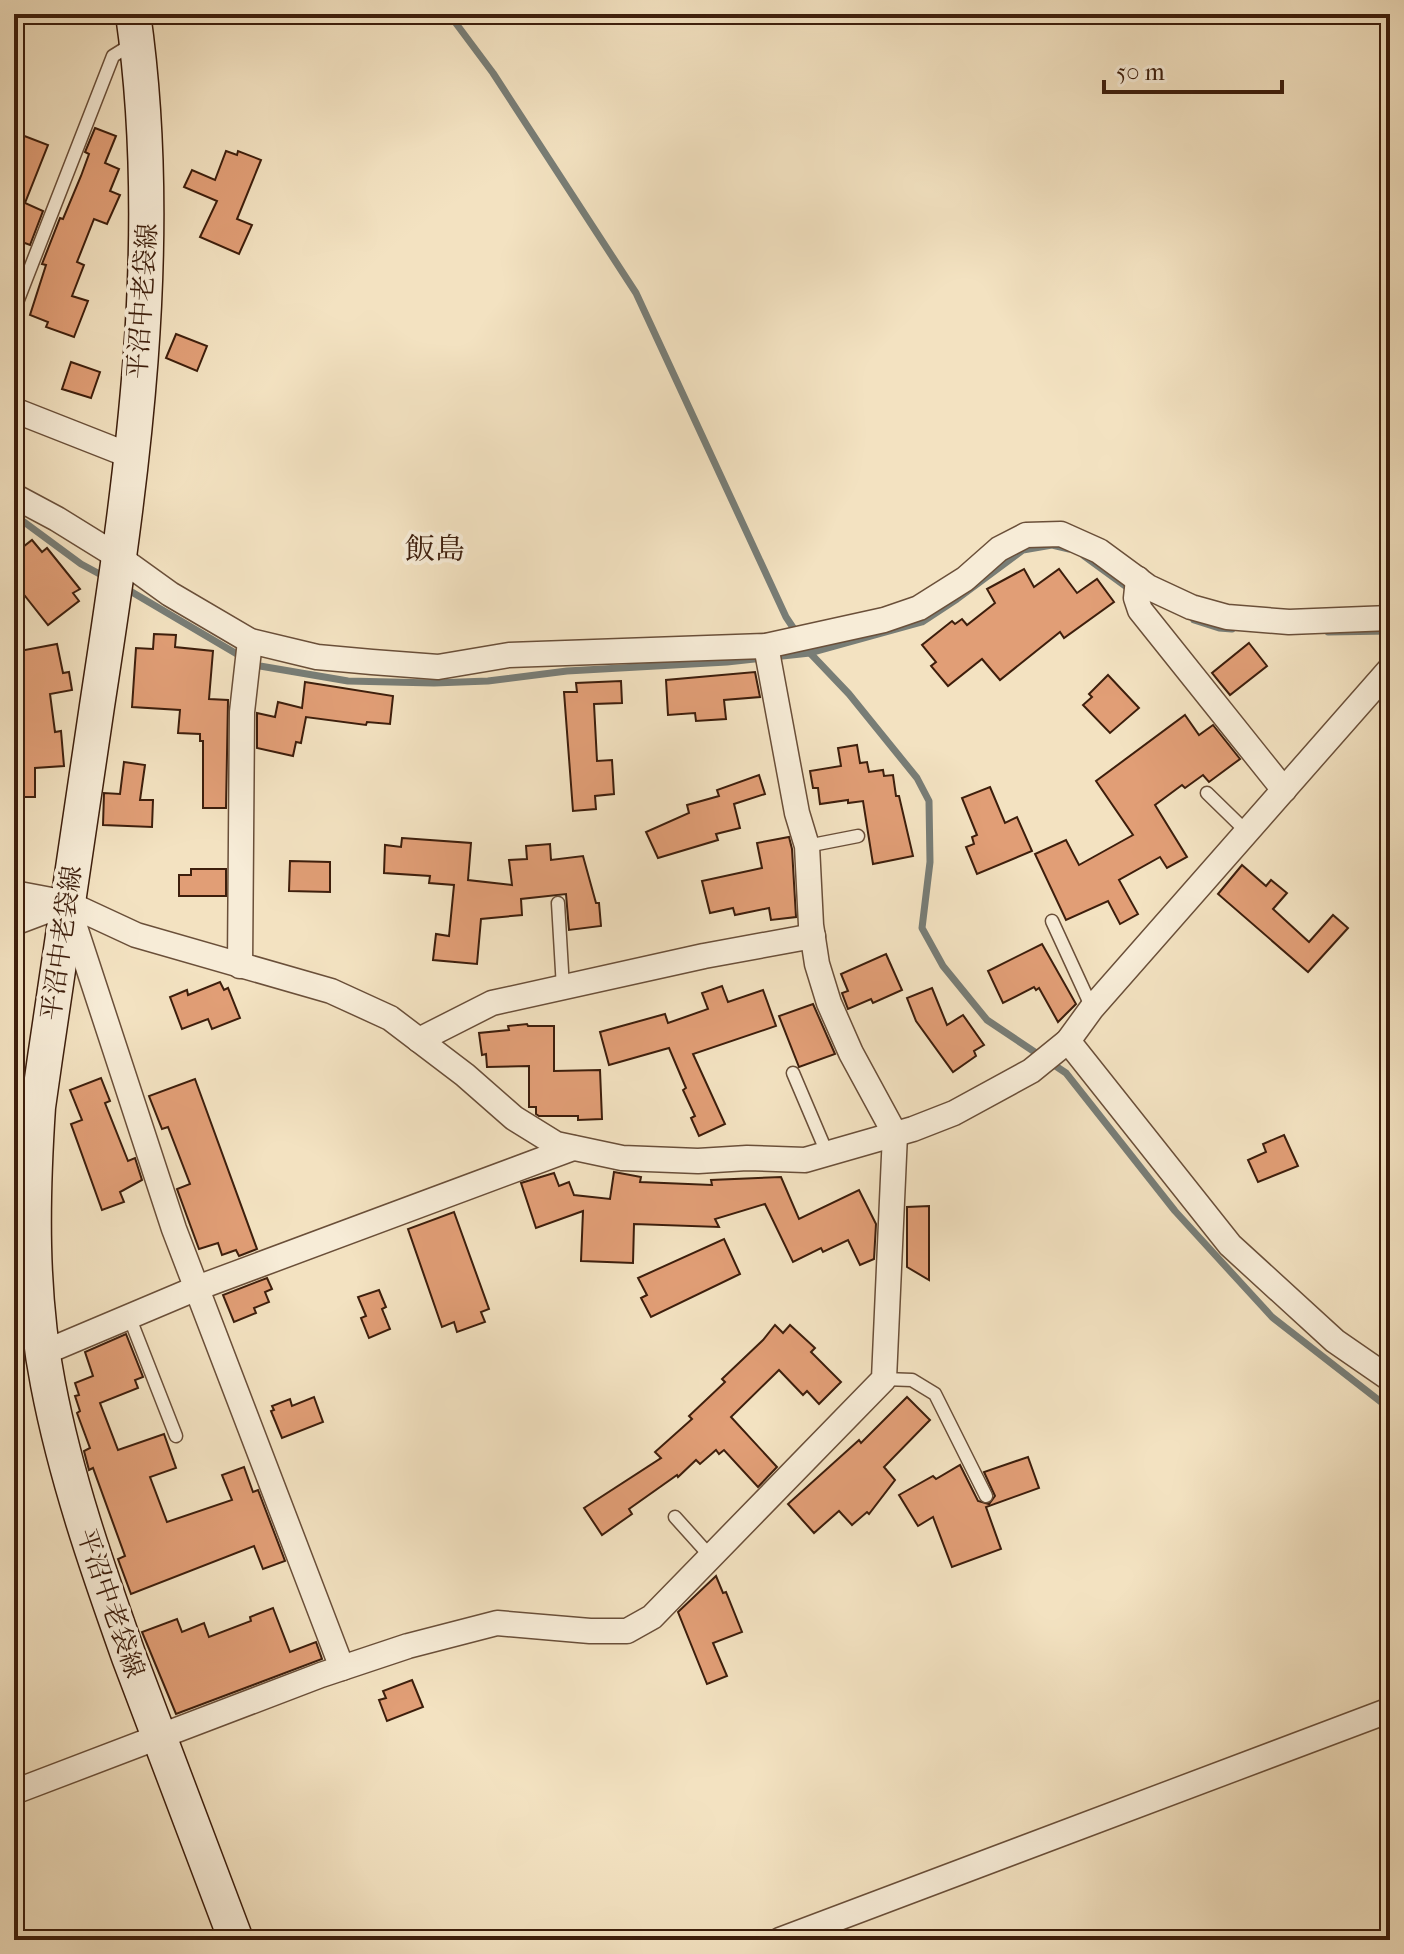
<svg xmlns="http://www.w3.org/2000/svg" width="1404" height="1954" font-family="'IM FELL French Canon','Noto Serif JP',serif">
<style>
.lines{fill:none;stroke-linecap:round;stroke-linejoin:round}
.stream{stroke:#787d76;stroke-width:7}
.building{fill:#e19e76;stroke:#3d1e0c;stroke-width:2}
.service-casing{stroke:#6a4f39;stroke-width:15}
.minor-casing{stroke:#6a4f39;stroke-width:27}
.secondary-casing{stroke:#3d1e0c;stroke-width:37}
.service{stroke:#f7ecd7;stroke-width:12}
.minor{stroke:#f7ecd7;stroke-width:24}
.secondary{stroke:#f7ecd7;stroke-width:34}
.labels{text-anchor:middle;stroke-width:8;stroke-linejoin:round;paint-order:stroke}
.street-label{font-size:26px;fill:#3d1e0c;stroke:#f7ecd7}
.quarter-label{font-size:30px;fill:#3d1e0c;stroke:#f7ecd7}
</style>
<rect width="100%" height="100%" fill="#f3e2c1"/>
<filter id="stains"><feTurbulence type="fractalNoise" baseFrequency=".0025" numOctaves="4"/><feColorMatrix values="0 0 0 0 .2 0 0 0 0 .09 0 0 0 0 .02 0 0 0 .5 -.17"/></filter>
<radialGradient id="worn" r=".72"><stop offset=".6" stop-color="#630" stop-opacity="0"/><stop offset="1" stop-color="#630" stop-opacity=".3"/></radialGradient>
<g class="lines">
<g class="stream">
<path d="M449,14L493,73L636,293L786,617L810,653L849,694L917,778L929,801L930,862L922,928L943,966L987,1020L1066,1073L1175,1211L1272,1317L1390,1409"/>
<path d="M14,518L24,522L81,564L107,578"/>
<path d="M1084,556L1132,591"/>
<path d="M125,588L242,657"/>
<path d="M1194,620L1219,628L1232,629"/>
<path d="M1328,632L1390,631"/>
<path d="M253,663L260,666L348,681L434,683L488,681L567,671L727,662L810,653L922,622L957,599L1023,550L1052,545L1069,549"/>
</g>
</g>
<g class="building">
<path d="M95,128L116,136L105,163L119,169L110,191L120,195L107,224L94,219L77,262L84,265L72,296L88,301L74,337L46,327L48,322L30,315L46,265L42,264L60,218L63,219L81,176L89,154L85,152Z"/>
<path d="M14,132L48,145L25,203L43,211L30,245L14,239Z"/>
<path d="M226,151L237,155L238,151L261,160L237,219L252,225L239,254L200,237L217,201L184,187L192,170L215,180Z"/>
<path d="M176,334L207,346L197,371L166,358Z"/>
<path d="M71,362L100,372L91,398L62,389Z"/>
<path d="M32,540L42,552L47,548L80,589L73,593L79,601L48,625L14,582V554Z"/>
<path d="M1024,569L1034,587L1059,569L1077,593L1097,579L1114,602L1064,638L1060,632L1000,680L982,659L948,686L931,666L936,662L922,645L952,621L955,624L962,619L967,625L995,603L987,589Z"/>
<path d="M154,634L176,635L175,647L213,651L209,699L228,700L226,808H203V741H200V734L178,733L180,710L132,707L136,648L153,649Z"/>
<path d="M1249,643L1267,666L1230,695L1212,673Z"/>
<path d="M57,644L63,673L69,672L72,690L50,694L55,732L61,731L64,766L35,768V797H14V652Z"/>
<path d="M755,672L760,697L724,700L726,719L696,721L695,713L668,715L666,680Z"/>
<path d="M1108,675L1139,708L1110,733L1083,705L1092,697L1089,694Z"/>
<path d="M621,681L622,703L594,704L597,761L612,760L614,794L595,796L596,809L573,811L564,692H577L576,683Z"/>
<path d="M305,682L393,696L390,724L367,722L366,725L306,717L301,743L296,742L293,756L257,748V713L275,717L278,702L302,708Z"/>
<path d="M1185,715L1199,735L1213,725L1240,759L1209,782L1203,775L1185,788L1182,785L1155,805L1187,857L1167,868L1160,857L1119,880L1138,914L1120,924L1108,901L1066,920L1035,854L1066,840L1079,865L1133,835L1096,781Z"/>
<path d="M857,745L860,763L867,762L869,772L883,770L884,776L893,775L896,796H899L913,856L873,864L863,801L848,803V800L820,804L818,788H813L810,771L841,766L838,748Z"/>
<path d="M124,762L145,765L140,800H153L152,827L103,825L104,793L120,794Z"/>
<path d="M759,775L765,794L734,804L740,828L716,834L718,840L658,858L646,832L689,813L687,805L719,796L717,790Z"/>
<path d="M990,787L1005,823L1017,817L1032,851L977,874L966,847L974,844L972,837L977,835L962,798Z"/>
<path d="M789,837L792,849L796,917L771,920L769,908L735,915L733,908L710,913L702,881L762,868L757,843Z"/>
<path d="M402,838L471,843L468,880L512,885L509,860L527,859L526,846L550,844L551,860L583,856L596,903H599L601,926L569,930L566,894L521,899L522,915L481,919L477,964L433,960L436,934L449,936L454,885L429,883L430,876L384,873L385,845L401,847Z"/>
<path d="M290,861L330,862V892L289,891Z"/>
<path d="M1242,865L1266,886L1271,880L1287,893L1273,909L1309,942L1333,915L1348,928L1308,972L1218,894Z"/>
<path d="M191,869H226V896H179V875H191Z"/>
<path d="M1042,944L1076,1004L1058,1022L1039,988L1036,990L1034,987L1003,1003L988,971Z"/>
<path d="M886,954L902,990L873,1003L871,999L848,1009L842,993L848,991L841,974Z"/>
<path d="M220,982L224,990L228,988L240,1018L212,1029L208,1019L182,1029L170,997L187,990L188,995Z"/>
<path d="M722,986L728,1002L763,990L776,1026L693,1054L725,1124L699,1136L691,1118L695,1116L683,1090L686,1088L669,1048L609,1065L600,1032L665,1014L668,1023L708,1009L702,993Z"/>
<path d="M932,988L947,1025L963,1015L984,1045L974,1051L976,1056L953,1072L916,1021L907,998Z"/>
<path d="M813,1004L835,1054L799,1067L779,1016Z"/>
<path d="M527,1024L528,1026H554V1071L600,1070L602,1119L578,1120V1116H539L536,1114V1107H529V1066L487,1067L486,1054L482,1055L479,1033L509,1030L508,1026Z"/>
<path d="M101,1078L110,1101L105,1103L128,1161L135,1158L142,1180L120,1192L124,1202L102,1210L71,1124L82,1120L70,1090Z"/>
<path d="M195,1079L257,1249L239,1256L236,1250L222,1255L218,1243L199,1249L177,1189L190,1184L168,1127L162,1129L149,1096Z"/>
<path d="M1284,1135L1298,1166L1258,1182L1248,1160L1266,1152L1263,1144Z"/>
<path d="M614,1172L641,1177L640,1182L712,1185L711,1180L781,1177L799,1219L859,1190L876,1224L874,1259L860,1265L848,1240L823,1252L821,1248L793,1262L765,1204L715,1219L719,1227L634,1224L633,1263L581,1261L583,1211L536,1228L521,1183L554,1173L559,1186L569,1182L574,1195L610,1199Z"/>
<path d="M929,1206V1280L907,1267V1207Z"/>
<path d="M454,1212L489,1309L481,1312L485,1322L457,1332L454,1322L442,1327L408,1229Z"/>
<path d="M724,1239L740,1274L651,1317L641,1298L647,1295L638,1278Z"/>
<path d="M267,1278L272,1289L265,1292L269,1302L254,1308L256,1313L234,1322L223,1295Z"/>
<path d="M379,1290L386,1307L382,1309L390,1329L369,1338L361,1318L366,1316L358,1297Z"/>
<path d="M775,1325L783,1333L790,1325L815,1348L811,1352L841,1382L819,1404L807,1391L803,1395L779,1370L731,1417L777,1467L758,1487L724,1450L719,1454L716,1450L700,1464L696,1460L678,1477L677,1475L629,1509L632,1514L602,1535L584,1508L661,1458L655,1452L692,1419L689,1416L725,1382L722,1379L763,1340Z"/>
<path d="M126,1334L143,1377L135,1380L138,1388L100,1403L118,1450L164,1434L176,1468L150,1477L167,1522L232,1500L222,1475L244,1467L253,1492L258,1490L285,1561L263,1569L254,1546L131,1594L118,1559L125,1556L93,1468L89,1470L84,1451L90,1448L77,1413L80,1411L75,1396L79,1395L75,1383L93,1376L85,1352Z"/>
<path d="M314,1397L323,1422L282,1438L271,1411L274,1410L272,1406L290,1399L292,1406Z"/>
<path d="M907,1397L930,1420L884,1467L895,1480L869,1514L867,1512L852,1525L839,1511L814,1533L788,1504L859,1440L861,1443Z"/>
<path d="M1028,1457L1039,1488L986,1507L1001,1549L952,1567L933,1517L918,1526L899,1495L933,1476L936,1479L960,1465L978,1501L989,1504L995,1496L984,1472Z"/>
<path d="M716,1576L723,1593L726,1592L742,1632L713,1643L727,1676L707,1684L678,1612Z"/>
<path d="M273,1608L290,1652L316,1642L322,1659L176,1714L142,1632L177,1619L182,1632L204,1623L209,1637L251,1621L250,1617Z"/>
<path d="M412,1680L423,1707L387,1721L379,1700L386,1698L383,1691Z"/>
</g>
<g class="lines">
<defs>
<g id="service">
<path d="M14,310L113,56L134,43"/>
<path d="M1207,793L1247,832"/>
<path d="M807,846L858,836"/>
<path d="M558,903L563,988"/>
<path d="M1052,921L1092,1008"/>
<path d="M793,1073L827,1153"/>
<path d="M129,1316L176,1436"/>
<path d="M884,1379L912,1380L935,1394L986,1496"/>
<path d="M675,1517L711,1557"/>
</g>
<g id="minor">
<path d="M14,410L131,456"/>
<path d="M14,496L57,519L120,558L170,594L250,641L317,657L372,662L438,667L509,655L766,646L884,620L919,608L965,579L999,549L1026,535L1061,534L1099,551L1148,587L1191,607L1227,617L1289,622L1390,618"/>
<path d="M1138,579L1136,598L1140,610L1284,790"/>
<path d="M14,893L67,903L136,935L331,991L390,1018L465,1075L514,1118L556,1144L622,1158L698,1161L747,1158L805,1160L913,1129L954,1113L1031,1071L1068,1041L1092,1008L1390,669"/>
<path d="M69,909L174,1229L342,1668"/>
<path d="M14,923L67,903"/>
<path d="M240,966L242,712L250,641"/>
<path d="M419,1040L492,1003L704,956L813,936"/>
<path d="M1068,1041L1230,1245L1335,1341L1390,1379"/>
<path d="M43,1353L197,1288L573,1148"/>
<path d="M14,1792L321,1675L408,1646L497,1623L590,1631H627L652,1617L884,1379L895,1134L851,1053L829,1003L817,964L811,925L807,846L797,813L766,646"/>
<path d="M780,1940L1390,1710"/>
</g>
<path id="secondary" d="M133,14C166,244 132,478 97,706C77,839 57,973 38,1107C32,1198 30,1293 48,1384C66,1478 97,1567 129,1657C164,1752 200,1846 236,1940"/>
</defs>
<use href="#service" class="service-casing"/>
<use href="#minor" class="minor-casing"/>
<use href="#secondary" class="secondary-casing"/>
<use href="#service" class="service"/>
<use href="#minor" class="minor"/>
<use href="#secondary" class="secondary"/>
</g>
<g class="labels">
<g class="street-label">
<text transform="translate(142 301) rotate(-86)" y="9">平沼中老袋線</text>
<text transform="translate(61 943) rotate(-82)" y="9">平沼中老袋線</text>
<text transform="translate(111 1603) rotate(71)" y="9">平沼中老袋線</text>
</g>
<g class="quarter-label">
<text x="435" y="559">飯島</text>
</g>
</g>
<rect width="1404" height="1954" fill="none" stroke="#f3e2c1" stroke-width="48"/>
<rect x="16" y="16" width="1372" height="1922" fill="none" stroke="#3d1e0c" stroke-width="4"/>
<rect x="24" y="24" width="1356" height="1906" fill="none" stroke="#3d1e0c" stroke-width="2"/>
<path d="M1104 80v12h178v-12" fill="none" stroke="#3d1e0c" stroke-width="4"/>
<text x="1116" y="80" font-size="24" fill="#3d1e0c" stroke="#f7ecd7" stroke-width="6" paint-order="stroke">50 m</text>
<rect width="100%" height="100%" filter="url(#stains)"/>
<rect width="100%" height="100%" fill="url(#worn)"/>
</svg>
